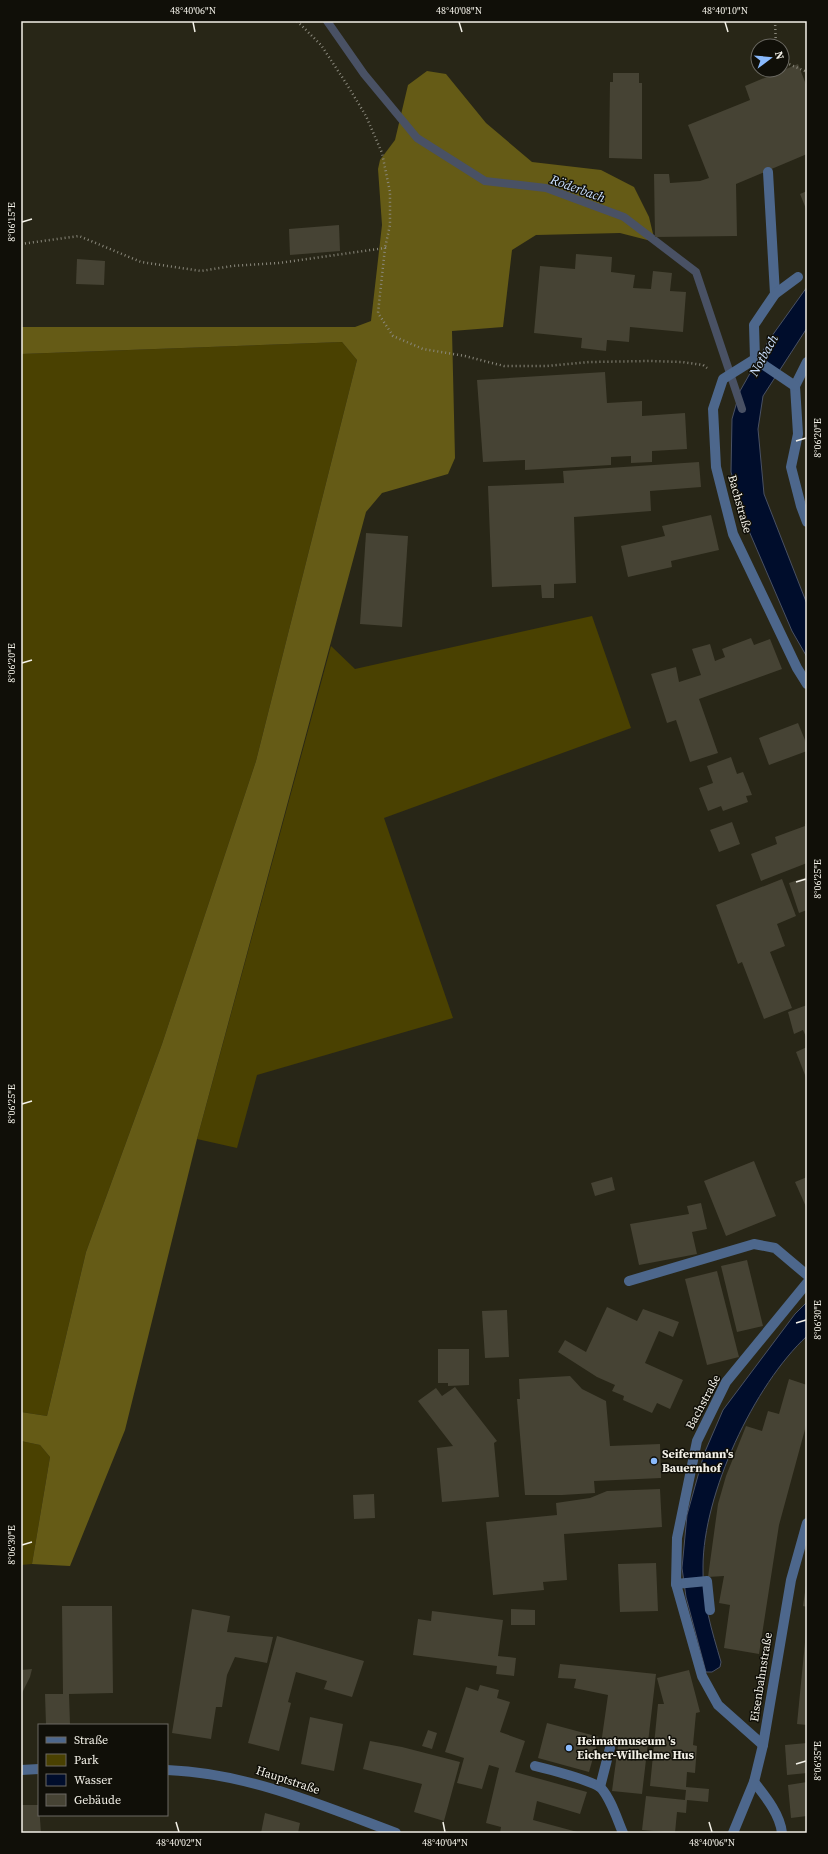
<svg xmlns="http://www.w3.org/2000/svg" width="828" height="1854" font-family="'Source Serif 4',serif">
<style>
.green{fill:#4a4101}
.forest{fill:#655b16}
.water{fill:#000d2c;stroke:#495164}
.lines{fill:none;stroke-linecap:round;stroke-linejoin:round}
.stream{stroke:#495164;stroke-width:8}
.building{fill:#464334}
.path{stroke:#8a887c;stroke-width:2.5;stroke-dasharray:1 3;stroke-linecap:butt}
.minor{stroke:#4d678c;stroke-width:10}
.ticks{fill:none;stroke:#f3f1e8;stroke-width:1.5}
.poi-dot{fill:#8abafc;stroke:#100f08;stroke-width:1.5}
.labels{text-anchor:middle;stroke-width:3;stroke-linejoin:round;paint-order:stroke}
.street-label{font-size:12px;fill:#f3f1e8;stroke:#100f08}
.poi-label{font-size:12px;font-weight:bold;fill:#f3f1e8;stroke:#100f08;text-anchor:start}
.water-label{font-size:13px;font-style:italic;fill:#cbe0fe;stroke:#100f08}
.neatline{fill:none;stroke:#f3f1e8;stroke-width:1.5}
.ticks-label{font-size:10px;text-anchor:middle;fill:#f3f1e8}
</style>
<rect width="100%" height="100%" fill="#282617"/>
<g class="green">
<path d="M342,342L357,360L256,761L162,1044L86,1252L47,1416L21,1412V354Z"/>
<path d="M592,616L631,728L384,818L453,1018L257,1075L237,1148L197,1139L331,646L355,669Z"/>
<path d="M21,1441L40,1445L50,1457L32,1564L21,1565Z"/>
</g>
<path class="forest" d="M427,71L446,74L486,123L532,162L601,170L634,187L649,217L655,242L620,233L536,235L512,250L503,327L452,331L455,458L448,474L382,493L366,512L197,1139L125,1430L70,1566L32,1564L50,1457L40,1445L21,1441V1412L47,1416L86,1252L162,1044L256,761L357,360L342,342L21,354V327H355L371,321L382,225L378,169L380,160L395,140L408,85Z"/>
<g class="water">
<path d="M807,287V328L763,396L758,429L764,494L807,604V657L792,631L746,524L731,472L732,419L740,391L769,340Z"/>
<path d="M807,1302V1336C754,1385 703,1494 703,1567C702,1600 712,1631 721,1662L720,1667L712,1672H706L686,1597L682,1568L687,1515L704,1454L723,1410L795,1314Z"/>
</g>
<g class="lines">
<path class="stream" d="M327,21L364,74L417,138L485,181L546,188L624,217L696,272L742,409"/>
</g>
<g class="building">
<path d="M798,64L807,87V154L736,184L737,236L655,237L654,174H669L670,183L700,181L709,178L688,125L750,100L745,86Z"/>
<path d="M613,73H639V83H642V159L609,158L610,82H613Z"/>
<path d="M807,191V211L800,194Z"/>
<path d="M339,225L340,251L290,255L289,229Z"/>
<path d="M576,254L612,257L611,272L635,275L633,288L651,289L653,271L672,273L670,291L686,292L683,332L630,327L629,342L607,340L606,351L581,348L582,338L534,333L540,266L575,269Z"/>
<path d="M77,259L105,261L104,285L76,284Z"/>
<path d="M605,372L607,403L642,401V416L685,413L687,449L652,451V462L631,463V456L611,457V465L525,470V460L483,462L477,380Z"/>
<path d="M699,462L701,487L650,491L651,511L574,517L576,583L554,584V598H542L541,585L492,587L488,486L564,483L563,471Z"/>
<path d="M711,515L719,550L671,561L672,567L628,577L621,546L665,536L662,526Z"/>
<path d="M366,533L408,536L402,627L360,624Z"/>
<path d="M751,638L754,645L770,639L782,669L699,699L718,753L690,762L676,720L667,723L651,674L676,667L679,682L701,675L692,649L710,644L715,661L725,657L722,649Z"/>
<path d="M798,723L807,745V751L769,765L759,738Z"/>
<path d="M731,757L737,774L743,772L752,795L746,796L748,802L723,811L721,806L708,811L699,788L713,783L707,766Z"/>
<path d="M732,822L740,844L719,852L710,830Z"/>
<path d="M807,823V863L761,881L751,854L777,844L775,837L805,826V824Z"/>
<path d="M807,877V910L799,913L789,883Z"/>
<path d="M782,879L796,916L777,924L785,946L770,952L792,1008L764,1019L742,962L738,964L716,905Z"/>
<path d="M807,1005V1039L803,1030L794,1034L788,1012Z"/>
<path d="M807,1047V1080L796,1052Z"/>
<path d="M754,1161L776,1216L726,1236L704,1181Z"/>
<path d="M612,1177L615,1190L595,1196L591,1183Z"/>
<path d="M807,1177V1209L795,1182Z"/>
<path d="M701,1203L707,1229L692,1232L697,1254L639,1265L630,1224L689,1214L687,1206Z"/>
<path d="M747,1260L763,1326L737,1332L721,1266Z"/>
<path d="M717,1271L739,1357L707,1365L685,1279Z"/>
<path d="M607,1307L637,1321L643,1309L679,1322L673,1337L659,1331L645,1363L683,1380L670,1409L657,1403L652,1413L623,1400L624,1396L612,1391L615,1385L597,1377L558,1352L565,1340L586,1352Z"/>
<path d="M507,1310L509,1357L485,1358L482,1311Z"/>
<path d="M438,1349H469V1385L448,1386V1383H438Z"/>
<path d="M570,1376L582,1389L606,1401L610,1446L660,1444L661,1478L594,1481L595,1493L562,1495H525L517,1399H520L519,1379Z"/>
<path d="M789,1379L807,1385V1422L779,1525L759,1654L724,1648L730,1605L719,1603L724,1576L708,1577L718,1504L726,1476L746,1426L762,1431L768,1411L779,1414Z"/>
<path d="M455,1387L497,1441L494,1443L499,1497L442,1502L437,1448L453,1446L418,1401L436,1388L442,1396Z"/>
<path d="M660,1489L662,1527L564,1534L567,1580L543,1582L544,1590L493,1595L486,1522L557,1515L556,1503L590,1498L607,1491Z"/>
<path d="M374,1494L375,1518L354,1519L353,1495Z"/>
<path d="M656,1563L658,1611L620,1612L618,1564Z"/>
<path d="M806,1585H807V1607L803,1606Z"/>
<path d="M62,1606H112L113,1693L69,1694L70,1725H46L45,1694H63Z"/>
<path d="M192,1609L230,1616L227,1632L273,1637L267,1663L235,1657L227,1675L222,1707H216L211,1739L172,1733Z"/>
<path d="M511,1609L535,1610V1625H511Z"/>
<path d="M432,1611L503,1620L498,1656L516,1658L514,1676L496,1674L497,1666L413,1655L418,1619L431,1621Z"/>
<path d="M806,1632H807V1725L797,1724Z"/>
<path d="M277,1636L364,1661L352,1697L324,1689L327,1681L296,1672L288,1702L291,1703L279,1751L248,1743Z"/>
<path d="M560,1664L656,1674L642,1794L612,1791L618,1746L601,1744L608,1695L574,1688L576,1679L558,1678Z"/>
<path d="M32,1669L30,1677L21,1695V1670Z"/>
<path d="M689,1670L700,1712L696,1713L693,1745L697,1746L695,1773L687,1772L686,1787L709,1789L708,1802L687,1800L686,1813L677,1812L675,1833L642,1830L646,1796L685,1800L686,1790L650,1786L658,1704H664L657,1678Z"/>
<path d="M480,1685L499,1690L497,1698L510,1702L500,1732L525,1741L515,1772L587,1792L580,1814L537,1801L533,1820L581,1833H500L501,1827L486,1823L499,1768L489,1765L482,1789L457,1783L464,1758L445,1752L466,1687L478,1691Z"/>
<path d="M310,1717L343,1724L334,1771L301,1764Z"/>
<path d="M547,1723L599,1737L589,1772L538,1758Z"/>
<path d="M428,1730L437,1733L432,1749L422,1746Z"/>
<path d="M370,1741L402,1747L460,1762L444,1821L414,1812L422,1784L363,1769Z"/>
<path d="M807,1743V1773L787,1775L785,1745Z"/>
<path d="M807,1782V1816L791,1818L788,1785Z"/>
<path d="M21,1805H39L41,1833H21Z"/>
<path d="M265,1813L300,1823L298,1833H261Z"/>
</g>
<g class="lines">
<g class="path">
<path d="M297,21L321,45L346,83L366,116L382,153L390,192V225L385,248"/>
<path d="M775,21L776,46"/>
<path d="M782,61L807,72"/>
<path d="M21,244L79,236L141,262L201,271L232,266L279,263L385,248L378,313L393,336L423,349L465,356L504,366H547L589,362L651,361L682,362L703,365L707,368"/>
</g>
<g class="minor">
<path d="M768,172L775,294"/>
<path d="M755,359L754,325L775,294L798,277"/>
<path d="M807,362L795,386L798,434L791,467L801,506L807,522"/>
<path d="M795,386L755,359L723,379L713,409L716,467L733,534L797,668L807,684"/>
<path d="M629,1281L754,1244L775,1248L807,1275"/>
<path d="M676,1584L707,1581L710,1610"/>
<path d="M763,1745L718,1705L702,1676L676,1584L677,1538L697,1441L726,1382L807,1283"/>
<path d="M535,1766C548,1769 593,1781 601,1788C611,1799 617,1819 623,1833"/>
<path d="M21,1770L39,1769"/>
<path d="M167,1770C248,1773 321,1805 396,1833"/>
<path d="M754,1782C765,1796 780,1814 782,1833"/>
<path d="M600,1787L610,1748"/>
<path d="M733,1833L754,1782L763,1745L791,1580L807,1523"/>
</g>
</g>
<path class="ticks" d="M193,22L195,32M459,22L462,32M725,22L728,32M22,222L32,219M796,441L806,438M22,663L32,660M796,882L806,879M22,1104L32,1101M796,1323L806,1320M22,1545L32,1542M796,1764L806,1761M176,1822L179,1832M443,1822L445,1832M709,1822L712,1832"/>
<g class="poi-dot">
<circle cx="654" cy="1461" r="4"/>
<circle cx="569" cy="1748" r="4"/>
</g>
<g class="labels">
<g class="street-label">
<text transform="translate(740 504) rotate(74)" y="4">Bachstraße</text>
<text transform="translate(703 1402) rotate(-62)" y="4">Bachstraße</text>
<text transform="translate(761 1677) rotate(-81)" y="4">Eisenbahnstraße</text>
<text transform="translate(288 1780) rotate(18)" y="4">Hauptstraße</text>
</g>
<g class="poi-label">
<text x="662" y="1458">Seifermann's<tspan x="662" dy="14">Bauernhof</tspan></text>
<text x="577" y="1745">Heimatmuseum 's<tspan x="577" dy="14">Eicher-Wilhelme Hus</tspan></text>
</g>
<g class="water-label">
<text transform="translate(578 188) rotate(20)" y="5">Röderbach</text>
<text transform="translate(763 355) rotate(-61)" y="5">Notbach</text>
</g>
</g>
<rect width="828" height="1854" fill="none" stroke="#100f08" stroke-width="44"/>
<rect x="38" y="1724" width="130" height="92" fill="#100f08" stroke="#6b6962"/>
<rect x="46" y="1737" width="20" height="6" fill="#4d678c" stroke="#6b6962"/>
<text x="74" y="1744" font-size="12" fill="#f3f1e8">Straße</text>
<rect x="46" y="1754" width="20" height="12" fill="#4a4101" stroke="#6b6962"/>
<text x="74" y="1764" font-size="12" fill="#f3f1e8">Park</text>
<rect x="46" y="1774" width="20" height="12" fill="#000d2c" stroke="#6b6962"/>
<text x="74" y="1784" font-size="12" fill="#f3f1e8">Wasser</text>
<rect x="46" y="1794" width="20" height="12" fill="#464334" stroke="#6b6962"/>
<text x="74" y="1804" font-size="12" fill="#f3f1e8">Gebäude</text>
<g transform="translate(770 58) rotate(74)"><circle r="19" fill="#100f08" stroke="#6b6962"/>
<path d="M0-3L7 15L0 10L-7 15Z" fill="#8abafc"/>
<text y="-6" font-size="11" font-weight="bold" text-anchor="middle" fill="#f3f1e8">N</text>
</g>
<rect x="22" y="22" width="784" height="1810" class="neatline"/>
<g class="ticks-label">
<text x="193" y="14">48°40'06"N</text>
<text x="459" y="14">48°40'08"N</text>
<text x="725" y="14">48°40'10"N</text>
<text transform="translate(11 222) rotate(-90)" y="4">8°06'15"E</text>
<text transform="translate(817 438) rotate(-90)" y="4">8°06'20"E</text>
<text transform="translate(11 663) rotate(-90)" y="4">8°06'20"E</text>
<text transform="translate(817 879) rotate(-90)" y="4">8°06'25"E</text>
<text transform="translate(11 1104) rotate(-90)" y="4">8°06'25"E</text>
<text transform="translate(817 1320) rotate(-90)" y="4">8°06'30"E</text>
<text transform="translate(11 1545) rotate(-90)" y="4">8°06'30"E</text>
<text transform="translate(817 1761) rotate(-90)" y="4">8°06'35"E</text>
<text x="179" y="1846">48°40'02"N</text>
<text x="445" y="1846">48°40'04"N</text>
<text x="712" y="1846">48°40'06"N</text>
</g>
</svg>
